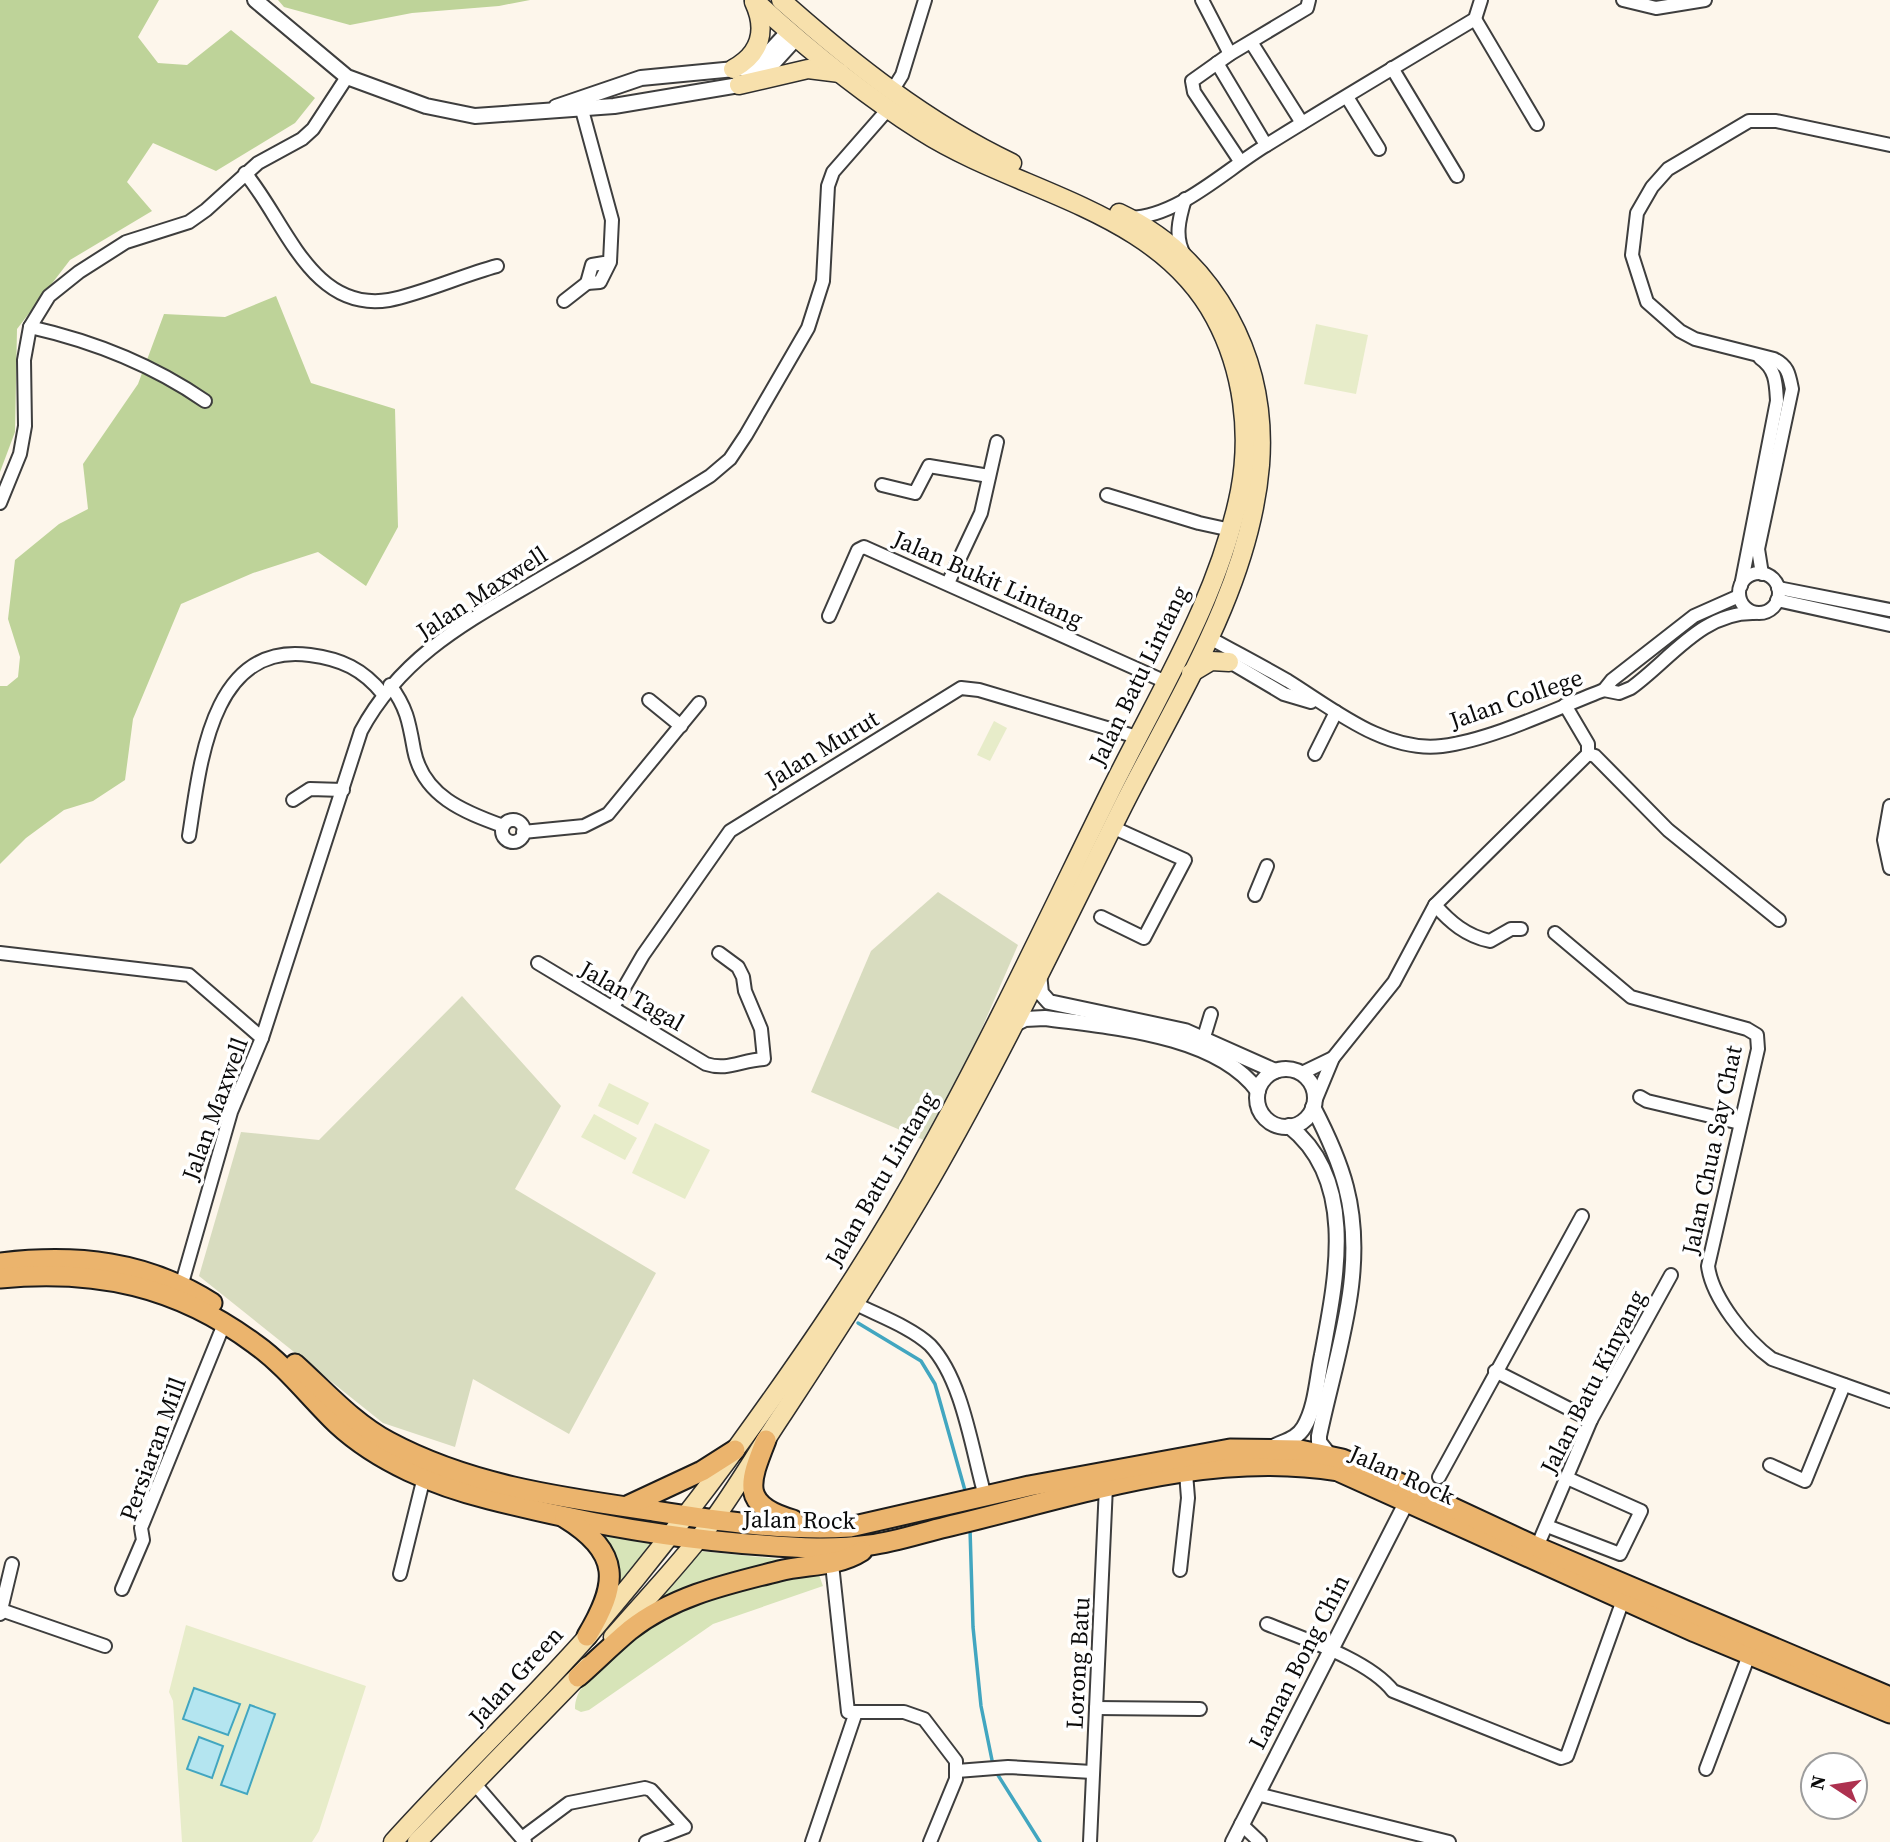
<svg xmlns="http://www.w3.org/2000/svg" width="1890" height="1842" font-family="'Source Serif 4',serif">
<style>
.green{fill:#d7e4b8}
.forest{fill:#bed399}
.cemetery{fill:#d8dcbf}
.pitch{fill:#e7ecc9}
.water{fill:#b4e5f0;stroke:#42a6c0;stroke-width:2}
.lines{fill:none;stroke-linecap:round;stroke-linejoin:round}
.stream{stroke:#42a6c0;stroke-width:3.5}
.minor-casing{stroke:#3e3e3e;stroke-width:16}
.tertiary-casing{stroke:#3e3e3e;stroke-width:18}
.secondary-casing{stroke:#2d2d2d;stroke-width:21}
.primary-casing{stroke:#1c1c1c;stroke-width:23}
.minor{stroke:#fff;stroke-width:12}
.tertiary{stroke:#fff;stroke-width:14}
.secondary{stroke:#f7e0ac;stroke-width:18}
.primary{stroke:#ebb46d;stroke-width:19}
.labels{text-anchor:middle;stroke-width:7;stroke-linejoin:round;paint-order:stroke}
.street-label{font-size:24px;fill:#0b0b0b;stroke:#fff}
</style>
<rect width="100%" height="100%" fill="#fdf6eb"/>
<g class="green">
<path d="M592,1529L654,1543L615,1589Z"/>
<path d="M699,1551L788,1560C737,1572 688,1583 644,1615Z"/>
<path d="M818,1572L823,1586L713,1624L589,1710L581,1712L575,1709C575,1689 590,1678 603,1665C670,1600 731,1591 818,1572Z"/>
</g>
<g class="forest">
<path d="M0,0H159L138,37L158,63L187,65L231,30L315,98L295,123L216,171L153,143L127,182L152,211L70,260L17,329L15,432L0,472Z"/>
<path d="M278,0H530L499,6L412,13L350,25L284,7Z"/>
<path d="M276,296L311,383L395,409L398,527L366,586L318,552L253,573L181,604L133,719L125,780L93,801L64,810L26,838L0,864V686H7L18,677L20,657L8,619L15,560L59,524L88,509L83,464L138,384L164,314L225,317Z"/>
</g>
<g class="cemetery">
<path d="M938,892L1018,945L959,1081L926,1141L811,1092L871,951Z"/>
<path d="M462,996L561,1106L515,1189L656,1273L569,1434L473,1379L455,1447L383,1423L199,1276L241,1132L319,1140Z"/>
</g>
<g class="pitch">
<path d="M1316,324L1368,335L1356,394L1304,384Z"/>
<path d="M994,721L1007,728L990,761L977,755Z"/>
<path d="M609,1083L649,1103L638,1125L598,1106Z"/>
<path d="M594,1114L637,1138L625,1160L581,1137Z"/>
<path d="M655,1123L710,1150L685,1199L632,1173Z"/>
<path d="M186,1625L366,1686L319,1831L312,1842H182L173,1701L169,1692Z"/>
</g>
<g class="water">
<path d="M194,1688L240,1704L228,1735L183,1719Z"/>
<path d="M250,1705L275,1714L247,1794L221,1785Z"/>
<path d="M199,1737L223,1746L212,1778L187,1769Z"/>
</g>
<g class="lines">
<g class="stream">
<path d="M858,1323L921,1361L935,1384L966,1494"/>
<path d="M970,1529L973,1627L981,1706L993,1765"/>
<path d="M996,1772L1040,1842"/>
</g>
<defs>
<g id="minor">
<path d="M1202,0L1230,54"/>
<path d="M1623,0L1656,8L1705,0"/>
<path d="M1475,19L1537,124"/>
<path d="M1251,42L1302,123"/>
<path d="M1217,63L1266,145"/>
<path d="M1392,68L1457,176"/>
<path d="M892,91L902,75L925,0"/>
<path d="M1347,97L1379,149"/>
<path d="M582,110L612,220L610,262L600,282L587,283L592,265L610,262"/>
<path d="M1240,161L1194,92L1192,81L1230,54L1307,8L1309,0"/>
<path d="M245,173C285,220 311,313 389,300C421,294 463,275 497,266"/>
<path d="M1185,199C1179,219 1174,238 1185,256"/>
<path d="M1130,218C1179,216 1224,171 1265,146C1334,103 1405,61 1475,19L1481,0"/>
<path d="M564,301L587,283"/>
<path d="M30,327C92,341 153,365 205,401"/>
<path d="M882,485L915,493L929,466L989,476"/>
<path d="M1107,495L1199,523L1231,530"/>
<path d="M0,503L20,454L25,426L24,360L30,327L49,296L79,272L126,242L189,222L206,210L258,163L302,139L313,129L347,77"/>
<circle cx="1759" cy="593" r="20"/>
<path d="M1762,574L1758,549L1792,389C1789,374 1788,366 1774,359L1695,339L1680,331L1647,302L1632,255L1637,213L1652,187L1668,169L1749,121H1776L1890,145"/>
<path d="M948,583L981,513L997,442"/>
<path d="M1741,586L1777,401C1776,383 1776,369 1760,358"/>
<path d="M1778,588L1890,610"/>
<path d="M1777,600L1890,625"/>
<path d="M829,616L858,550L864,547L1166,682"/>
<path d="M1208,637C1235,652 1262,666 1288,681C1333,709 1386,753 1442,746C1492,740 1557,708 1604,690"/>
<path d="M1225,659L1284,694L1311,702"/>
<path d="M390,685C407,708 409,722 414,750C423,796 464,812 503,826"/>
<path d="M1604,690L1619,693L1631,688C1670,660 1702,612 1754,613"/>
<path d="M1604,690L1612,680L1694,616L1739,596"/>
<path d="M649,700L681,726"/>
<path d="M1565,705L1588,744V754"/>
<path d="M1315,754L1336,712"/>
<path d="M1588,754L1595,756L1668,830L1779,920"/>
<path d="M293,800L310,789L343,790"/>
<path d="M1890,806L1884,840L1890,868"/>
<circle cx="513" cy="831" r="11"/>
<path d="M523,832L584,826L608,814L699,703"/>
<path d="M189,836C200,766 210,641 310,655C341,659 363,669 383,694"/>
<path d="M1255,895L1267,866"/>
<path d="M1435,905C1450,922 1466,936 1490,941L1511,929H1521"/>
<path d="M1101,917L1144,938L1185,860L1112,827"/>
<path d="M1555,933L1631,997L1747,1029L1757,1035L1758,1049L1708,1266C1712,1298 1746,1340 1772,1359L1890,1401"/>
<path d="M0,953L189,975L262,1038"/>
<path d="M538,963L706,1064C728,1071 741,1060 764,1059L761,1029L745,991L743,977L738,967L719,953"/>
<path d="M613,1007L643,955L730,831L961,688L979,690L1137,737"/>
<path d="M1204,1037L1211,1014"/>
<path d="M1302,1073L1333,1058"/>
<path d="M1640,1097L1647,1101L1740,1123"/>
<path d="M1316,1099L1333,1058L1394,982L1435,905L1588,754"/>
<path d="M182,1283L231,1112L262,1038L361,731C404,651 475,618 550,573C604,542 657,509 710,476L730,459L746,435L808,328L823,281L828,186L833,172L889,108"/>
<path d="M854,1303C877,1315 911,1327 930,1345C963,1380 972,1451 985,1496"/>
<path d="M1495,1371L1591,1420"/>
<path d="M1770,1465L1805,1481L1844,1385"/>
<path d="M1439,1477L1582,1216"/>
<path d="M1547,1526L1620,1554L1641,1511L1567,1478"/>
<path d="M1537,1547L1591,1420L1671,1275"/>
<path d="M832,1564L848,1712H904L924,1719L956,1761V1779L930,1842"/>
<path d="M1180,1570L1188,1498L1186,1473"/>
<path d="M400,1574L424,1477"/>
<path d="M122,1589L143,1540L141,1528L224,1324"/>
<path d="M1,1610L105,1646"/>
<path d="M0,1614L12,1564"/>
<path d="M1267,1624C1304,1639 1369,1660 1393,1691L1561,1758L1567,1756L1623,1600"/>
<path d="M1096,1708L1200,1709"/>
<path d="M1706,1769L1749,1655"/>
<path d="M957,1771L1008,1767L1092,1772"/>
<path d="M474,1783L525,1842"/>
<path d="M1257,1794L1449,1842"/>
<path d="M1241,1824L1260,1842"/>
<path d="M522,1838L569,1803L645,1788L651,1790L685,1827L646,1842"/>
<path d="M812,1842L856,1712"/>
<path d="M1090,1842L1106,1486"/>
</g>
<g id="tertiary">
<path d="M255,0L347,77L426,106L475,116L614,106L739,85L766,71L796,38"/>
<path d="M556,107L641,78L745,68L761,61L789,31"/>
<path d="M1039,974L1041,993L1049,1002L1185,1031L1275,1071"/>
<path d="M1013,1025L1025,1019L1045,1018C1111,1027 1216,1034 1258,1091"/>
<circle cx="1286" cy="1098" r="29"/>
<path d="M1313,1107C1326,1132 1339,1160 1346,1187C1368,1271 1336,1354 1319,1436V1442L1330,1456"/>
<path d="M1273,1447C1285,1441 1297,1439 1304,1427C1316,1407 1317,1378 1322,1355C1336,1280 1358,1180 1289,1126"/>
<path d="M1233,1842L1406,1503"/>
</g>
<g id="secondary">
<path d="M781,0C852,63 926,122 1012,163"/>
<path d="M733,69C761,54 767,30 754,2"/>
<path d="M739,85L808,69L840,73"/>
<path d="M1191,673L1211,661L1229,662"/>
<path d="M613,1637C646,1599 681,1563 711,1523C737,1488 759,1449 784,1412C834,1336 884,1259 930,1180C999,1060 1059,934 1121,810C1175,702 1250,588 1260,465C1268,359 1216,259 1119,213"/>
<path d="M393,1842C456,1772 525,1707 588,1636C639,1576 688,1514 735,1450C804,1355 872,1257 928,1153C993,1036 1050,914 1109,794C1157,696 1219,598 1240,491C1251,433 1243,370 1215,318C1157,209 1018,193 921,131C865,95 803,45 754,0"/>
<path d="M417,1842L588,1666"/>
</g>
<g id="primary">
<path d="M0,1263C77,1254 146,1261 212,1303"/>
<path d="M0,1278C97,1269 177,1286 255,1344C286,1366 310,1398 337,1424C378,1462 436,1486 489,1499C579,1522 671,1539 763,1545C799,1548 834,1550 870,1545C895,1542 921,1533 946,1527C1074,1497 1206,1449 1338,1471L1695,1632L1890,1713"/>
<path d="M295,1364C325,1391 353,1423 389,1442C471,1486 564,1498 654,1511C718,1521 785,1531 850,1527L1029,1486L1230,1449L1300,1450L1342,1459L1391,1479L1537,1547L1890,1697"/>
<path d="M766,1440C749,1483 740,1505 793,1520"/>
<path d="M627,1506L702,1471L735,1450"/>
<path d="M565,1518C622,1553 618,1584 587,1636"/>
<path d="M578,1677C595,1662 612,1645 630,1630C673,1596 727,1584 779,1571C807,1564 837,1567 862,1551"/>
</g>
</defs>
<use href="#minor" class="minor-casing"/>
<use href="#tertiary" class="tertiary-casing"/>
<use href="#secondary" class="secondary-casing"/>
<use href="#primary" class="primary-casing"/>
<use href="#minor" class="minor"/>
<use href="#tertiary" class="tertiary"/>
<use href="#secondary" class="secondary"/>
<use href="#primary" class="primary"/>
</g>
<g class="labels">
<g class="street-label">
<text transform="translate(988 579) rotate(24)" y="8">Jalan Bukit Lintang</text>
<text transform="translate(482 593) rotate(-33)" y="8">Jalan Maxwell</text>
<text transform="translate(1139 676) rotate(-64)" y="8">Jalan Batu Lintang</text>
<text transform="translate(1516 699) rotate(-19)" y="8">Jalan College</text>
<text transform="translate(822 749) rotate(-31)" y="8">Jalan Murut</text>
<text transform="translate(632 996) rotate(30)" y="8">Jalan Tagal</text>
<text transform="translate(215 1109) rotate(-70)" y="8">Jalan Maxwell</text>
<text transform="translate(1712 1150) rotate(-78)" y="8">Jalan Chua Say Chat</text>
<text transform="translate(881 1179) rotate(-60)" y="8">Jalan Batu Lintang</text>
<text transform="translate(1593 1382) rotate(-63)" y="8">Jalan Batu Kinyang</text>
<text transform="translate(153 1449) rotate(-70)" y="8">Persiaran Mill</text>
<text transform="translate(1402 1475) rotate(24)" y="8">Jalan Rock</text>
<text transform="translate(799 1520) rotate(1)" y="8">Jalan Rock</text>
<text transform="translate(1299 1662) rotate(-63)" y="8">Laman Bong Chin</text>
<text transform="translate(1078 1663) rotate(-87)" y="8">Lorong Batu</text>
<text transform="translate(516 1676) rotate(-47)" y="8">Jalan Green</text>
</g>
</g>
<g transform="translate(1834 1786) rotate(282)"><circle r="33" fill="#ffffff" stroke="#9d9d9d" stroke-width="2"/>
<path d="M0-5L12 26L0 18L-12 26Z" fill="#ad314f"/>
<text y="-10" font-size="19" font-weight="bold" text-anchor="middle" fill="#0b0b0b">N</text>
</g>
</svg>
